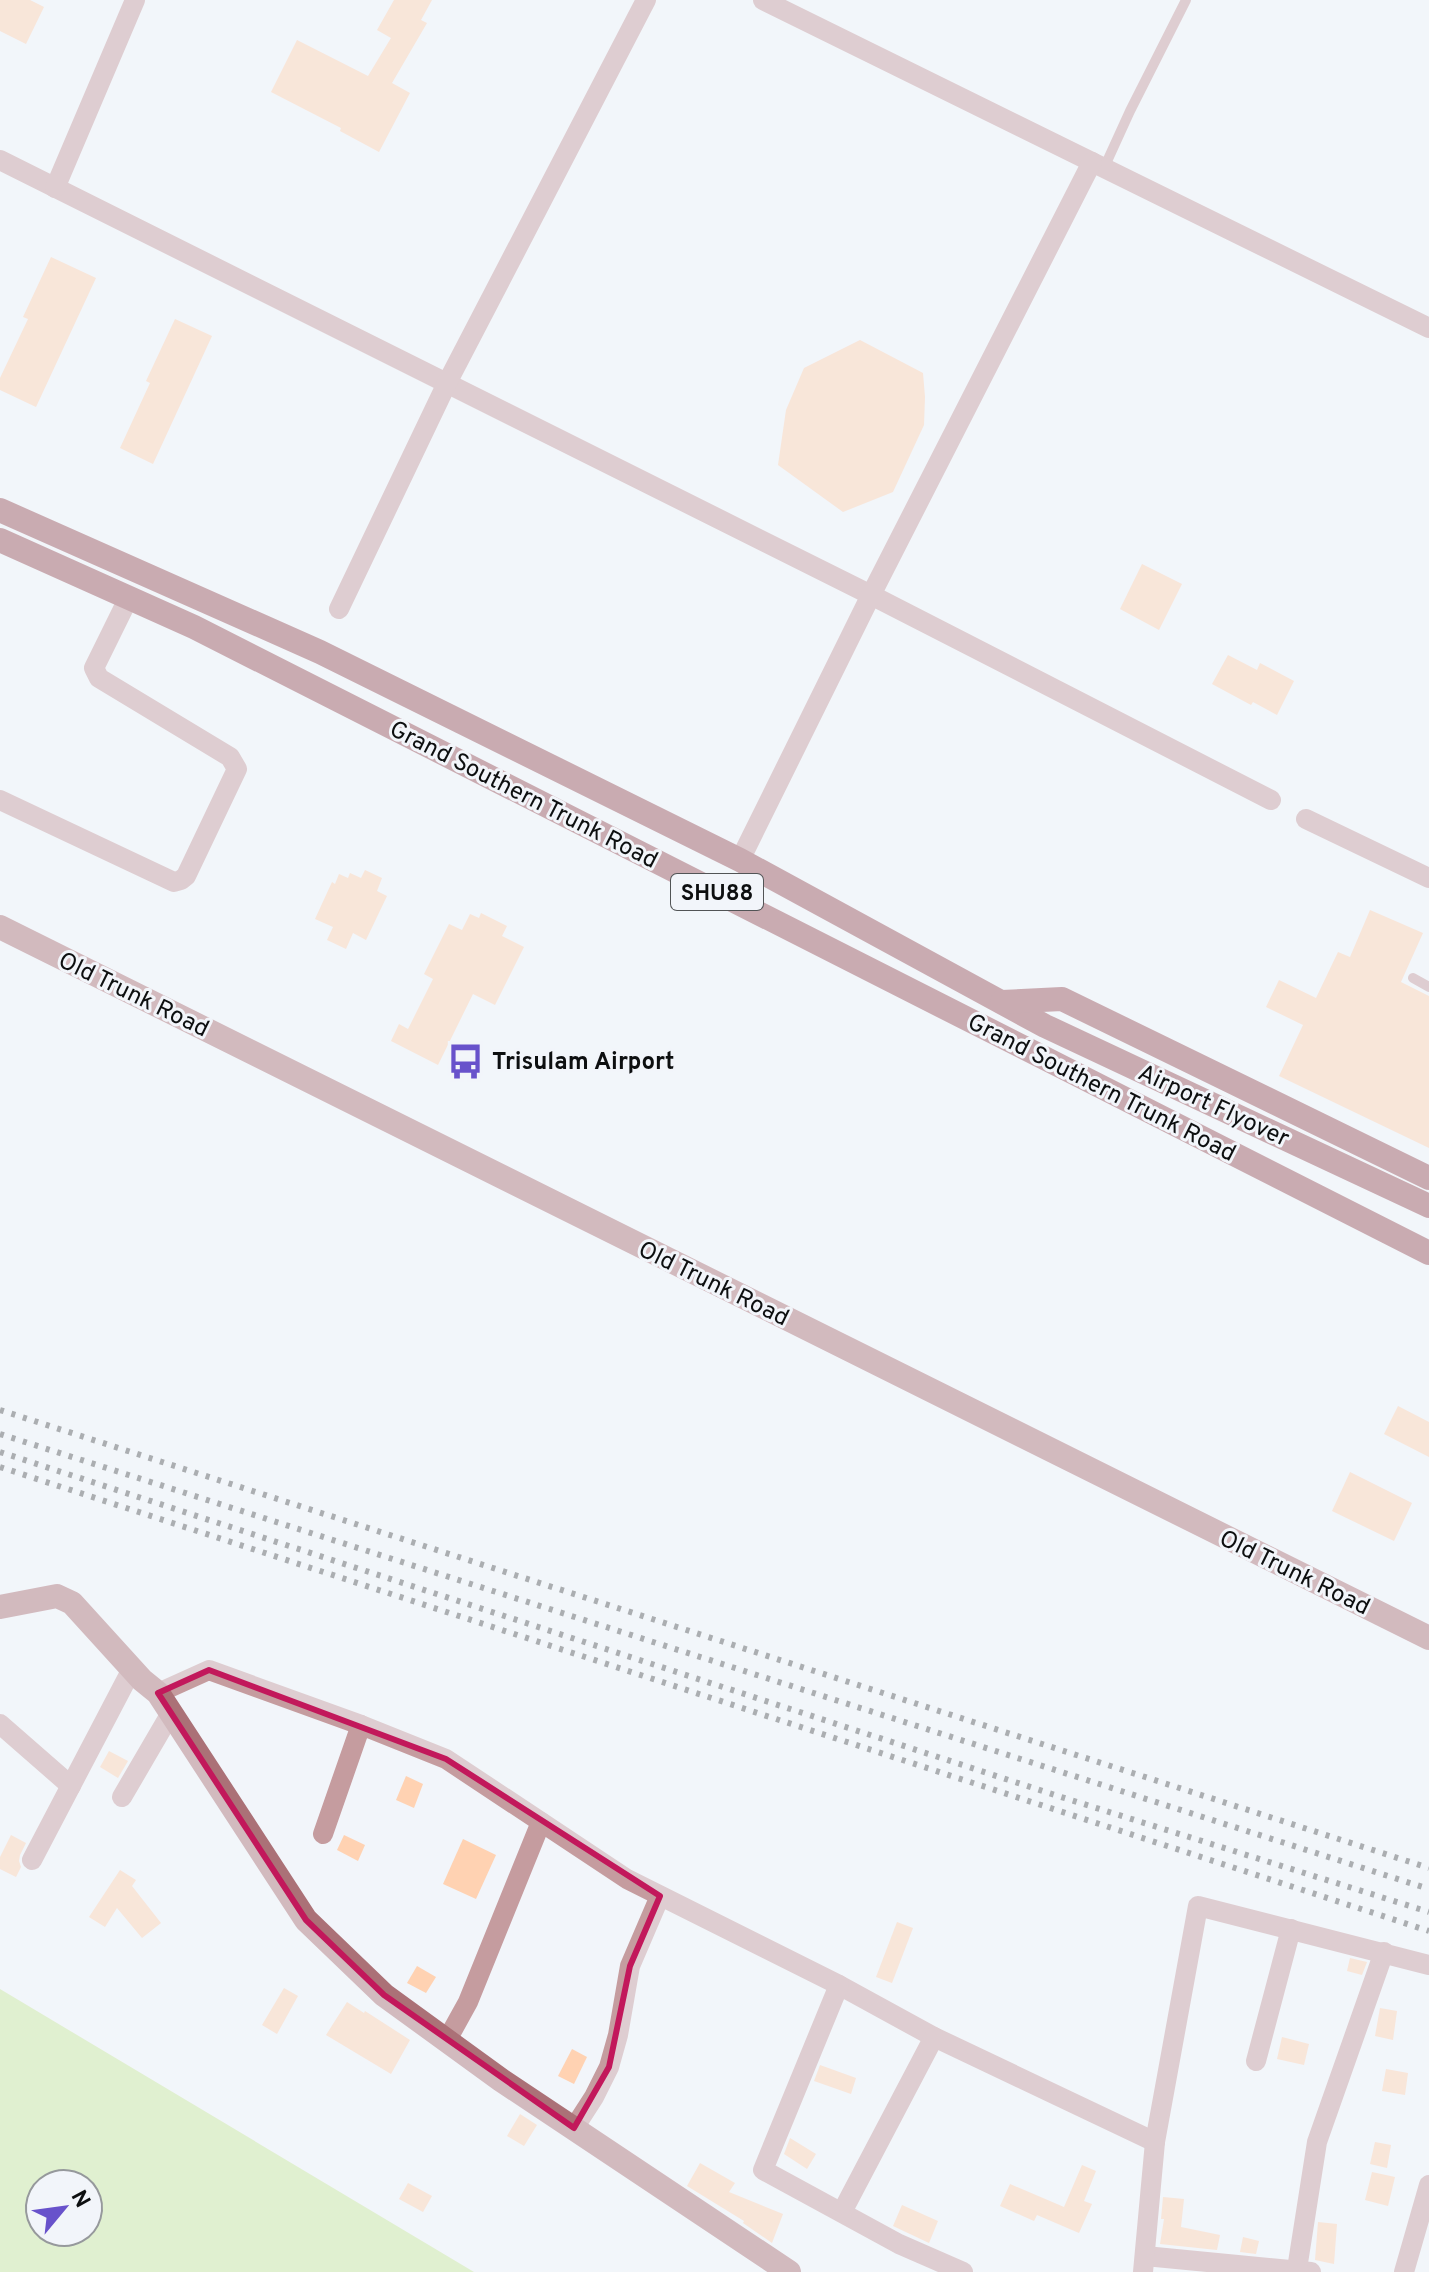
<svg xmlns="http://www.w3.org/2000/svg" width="1429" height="2272" font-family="Overpass,sans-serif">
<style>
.green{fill:#cbe89e;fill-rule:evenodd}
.building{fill:#ffd2b2}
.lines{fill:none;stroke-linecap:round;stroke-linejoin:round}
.lane{stroke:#c59c9f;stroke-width:10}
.street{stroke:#c59c9f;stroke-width:20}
.secondary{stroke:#ab7177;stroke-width:24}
.primary{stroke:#97515a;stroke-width:24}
.rail{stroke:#545759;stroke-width:6;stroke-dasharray:4 8;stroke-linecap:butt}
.marked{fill:none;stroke:#c2185b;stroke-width:6;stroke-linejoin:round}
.labels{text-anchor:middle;stroke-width:6;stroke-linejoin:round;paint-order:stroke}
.shield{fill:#f2f5fa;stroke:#525456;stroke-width:2}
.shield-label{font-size:22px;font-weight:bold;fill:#0d0f10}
.street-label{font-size:24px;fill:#0d0f10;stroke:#f2f5fa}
.poi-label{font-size:24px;font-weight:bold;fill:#0d0f10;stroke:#f2f5fa;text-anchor:start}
</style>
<rect width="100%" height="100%" fill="#f2f5fa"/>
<path class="green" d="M0,1989L474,2272H0ZM40,2184H88V2232H40Z"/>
<g class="building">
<path d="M0,0H30L44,7L26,44L0,31Z"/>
<path d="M394,0H432L421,20L427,23L392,83L410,93L379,152L340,131L341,128L271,92L297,40L368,76L391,38L377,30Z"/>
<path d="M51,257L96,278L36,407L0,390V378L28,319L23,317Z"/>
<path d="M175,319L212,336L153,464L120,448L150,383L146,381Z"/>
<path d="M860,340L923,373L925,397L924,425L893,492L843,512L778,465L786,410L804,368Z"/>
<path d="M1142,564L1182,584L1159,630L1120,609Z"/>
<path d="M1228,655L1257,670L1260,663L1294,681L1277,715L1253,702L1251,705L1212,684Z"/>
<path d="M365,870L382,878L377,891L387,896L366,940L353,933L346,949L327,940L333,927L315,919L332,882L335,884L339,874L348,878L350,873L361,878Z"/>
<path d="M1370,910L1423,933L1401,982L1429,996V1148L1279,1076L1303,1025L1266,1007L1279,980L1316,998L1338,952L1350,957Z"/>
<path d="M481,913L507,926L502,936L524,947L495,1005L473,994L438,1065L391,1041L399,1024L408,1029L433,979L424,974L449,924L462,930L470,914L479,918Z"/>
<path d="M1398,1406L1429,1422V1457L1384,1434Z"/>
<path d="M1350,1472L1412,1503L1394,1541L1332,1511Z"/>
<path d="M109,1751L128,1761L118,1778L100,1767Z"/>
<path d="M406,1776L423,1784L414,1808L396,1800Z"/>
<path d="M11,1835L26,1843L20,1855L19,1861L21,1867L16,1877L0,1869V1857Z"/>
<path d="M344,1835L365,1845L358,1861L337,1850Z"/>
<path d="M463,1839L496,1855L476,1899L443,1884Z"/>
<path d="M120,1870L136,1880L132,1886L161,1923L142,1938L117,1908L105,1927L89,1917Z"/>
<path d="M897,1922L913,1928L892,1983L876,1977Z"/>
<path d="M1350,1958L1367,1962L1362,1975L1347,1971Z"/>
<path d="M417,1966L436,1977L426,1993L407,1983Z"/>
<path d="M284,1988L298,1996L277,2034L262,2025Z"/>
<path d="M347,2002L364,2013L365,2011L410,2040L391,2074L326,2035Z"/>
<path d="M1380,2008L1397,2011L1393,2040L1375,2036Z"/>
<path d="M1282,2037L1309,2044L1304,2065L1277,2059Z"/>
<path d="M572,2049L587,2057L574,2084L558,2076Z"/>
<path d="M820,2065L856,2078L851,2094L814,2081Z"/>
<path d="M1386,2069L1408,2073L1405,2095L1382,2091Z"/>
<path d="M520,2114L537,2125L524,2146L507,2136Z"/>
<path d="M790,2138L816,2154L807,2169L784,2154Z"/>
<path d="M1375,2142L1391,2145L1387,2168L1370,2164Z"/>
<path d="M700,2163L735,2183L729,2192L783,2214L772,2243L743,2223L744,2221L687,2186Z"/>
<path d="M1082,2165L1096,2171L1084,2201L1092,2204L1079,2233L1037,2215L1034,2221L1000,2206L1010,2184L1064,2207Z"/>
<path d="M1372,2172L1395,2177L1388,2206L1365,2200Z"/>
<path d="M408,2183L432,2196L423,2212L399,2199Z"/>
<path d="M1163,2197L1184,2199L1181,2227L1220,2235L1217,2250L1160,2244L1164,2219H1161Z"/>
<path d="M902,2205L938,2221L929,2243L893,2226Z"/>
<path d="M1318,2222L1337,2224L1334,2264L1315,2260Z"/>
<path d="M1243,2237L1259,2241L1256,2254L1240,2252Z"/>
</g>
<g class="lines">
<g class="lane">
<path d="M1104,168L1130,111L1186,0"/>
<path d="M1413,978L1429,987"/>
</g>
<g class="street">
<path d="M763,0L1429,328"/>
<path d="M0,160L871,595L1271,800"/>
<path d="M55,188L135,0"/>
<path d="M339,609L447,383L646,0"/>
<path d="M0,800L174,882L181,880L186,876L237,769L230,757L99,678L94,668L129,597"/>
<path d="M1306,819L1429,878"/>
<path d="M740,860L871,595L1092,162"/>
<path d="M158,1693L209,1670L361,1725L446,1759L627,1879L839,1985L934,2037L1155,2142"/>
<path d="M0,1724L71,1786"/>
<path d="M122,1797L171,1713"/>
<path d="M323,1834L361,1725"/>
<path d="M32,1860L132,1669"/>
<path d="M839,1985L763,2170L899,2244L963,2272"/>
<path d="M447,2040L468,2002L541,1822"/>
<path d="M1256,2061L1291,1929"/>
<path d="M574,2128L594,2097L609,2067L618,2035L630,1966L660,1896"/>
<path d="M842,2212L934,2037"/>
<path d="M1145,2256L1311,2272"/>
<path d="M1297,2269L1317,2142L1384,1952"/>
<path d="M1143,2272L1155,2142L1198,1906L1429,1965"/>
<path d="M1404,2272L1429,2185"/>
</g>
<g class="secondary">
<path d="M0,927L1429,1638"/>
<path d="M0,1607L57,1596L72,1603L142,1680L158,1693L306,1920L384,1995L501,2080L789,2272"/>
</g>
<g class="primary">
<path d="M0,510L320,652L740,860L1045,1026L1429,1206"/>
<path d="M0,540L194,627L1429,1253"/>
<path d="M1002,1002L1062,999L1429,1178"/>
</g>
<g class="rail">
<path d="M0,1410L1429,1868"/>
<path d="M0,1434L1429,1889"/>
<path d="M0,1452L1058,1796L1429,1912"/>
<path d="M0,1467L1429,1931"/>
</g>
</g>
<path d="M0 0H1429V2272H0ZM209,1670L446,1759L660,1896L630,1966L609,2067L574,2128L384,1995L306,1920L158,1693Z" fill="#f2f5fa" fill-opacity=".55" fill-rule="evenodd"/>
<path class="marked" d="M209,1670L446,1759L660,1896L630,1966L609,2067L574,2128L384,1995L306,1920L158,1693Z"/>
<defs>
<symbol id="bus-bare" viewBox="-9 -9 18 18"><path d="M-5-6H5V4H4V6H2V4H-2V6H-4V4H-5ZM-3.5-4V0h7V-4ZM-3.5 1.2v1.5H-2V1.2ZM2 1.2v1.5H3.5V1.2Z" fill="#6852cb" stroke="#f2f5fa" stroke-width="2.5" paint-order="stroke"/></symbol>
</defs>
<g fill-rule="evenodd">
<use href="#bus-bare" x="440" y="1036" width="51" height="51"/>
</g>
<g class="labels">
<rect class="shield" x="671" y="874" width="92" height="36" rx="6"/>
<g class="shield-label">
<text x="717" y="900">SHU88</text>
</g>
<g class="street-label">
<text transform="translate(524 794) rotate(27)" y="8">Grand Southern Trunk Road</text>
<text transform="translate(134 994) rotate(26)" y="8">Old Trunk Road</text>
<text transform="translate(1102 1087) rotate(27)" y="8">Grand Southern Trunk Road</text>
<text transform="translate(1214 1105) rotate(25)" y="8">Airport Flyover</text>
<text transform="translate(714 1283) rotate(26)" y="8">Old Trunk Road</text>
<text transform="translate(1295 1572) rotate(26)" y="8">Old Trunk Road</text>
</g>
<g class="poi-label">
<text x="492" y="1069">Trisulam Airport</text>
</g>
</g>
<g transform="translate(64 2208) rotate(61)"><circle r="38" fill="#f2f5fa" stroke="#96999c" stroke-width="2"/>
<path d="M0-6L14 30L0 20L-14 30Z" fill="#6852cb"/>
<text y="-12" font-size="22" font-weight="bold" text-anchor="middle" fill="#0d0f10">N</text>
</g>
</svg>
